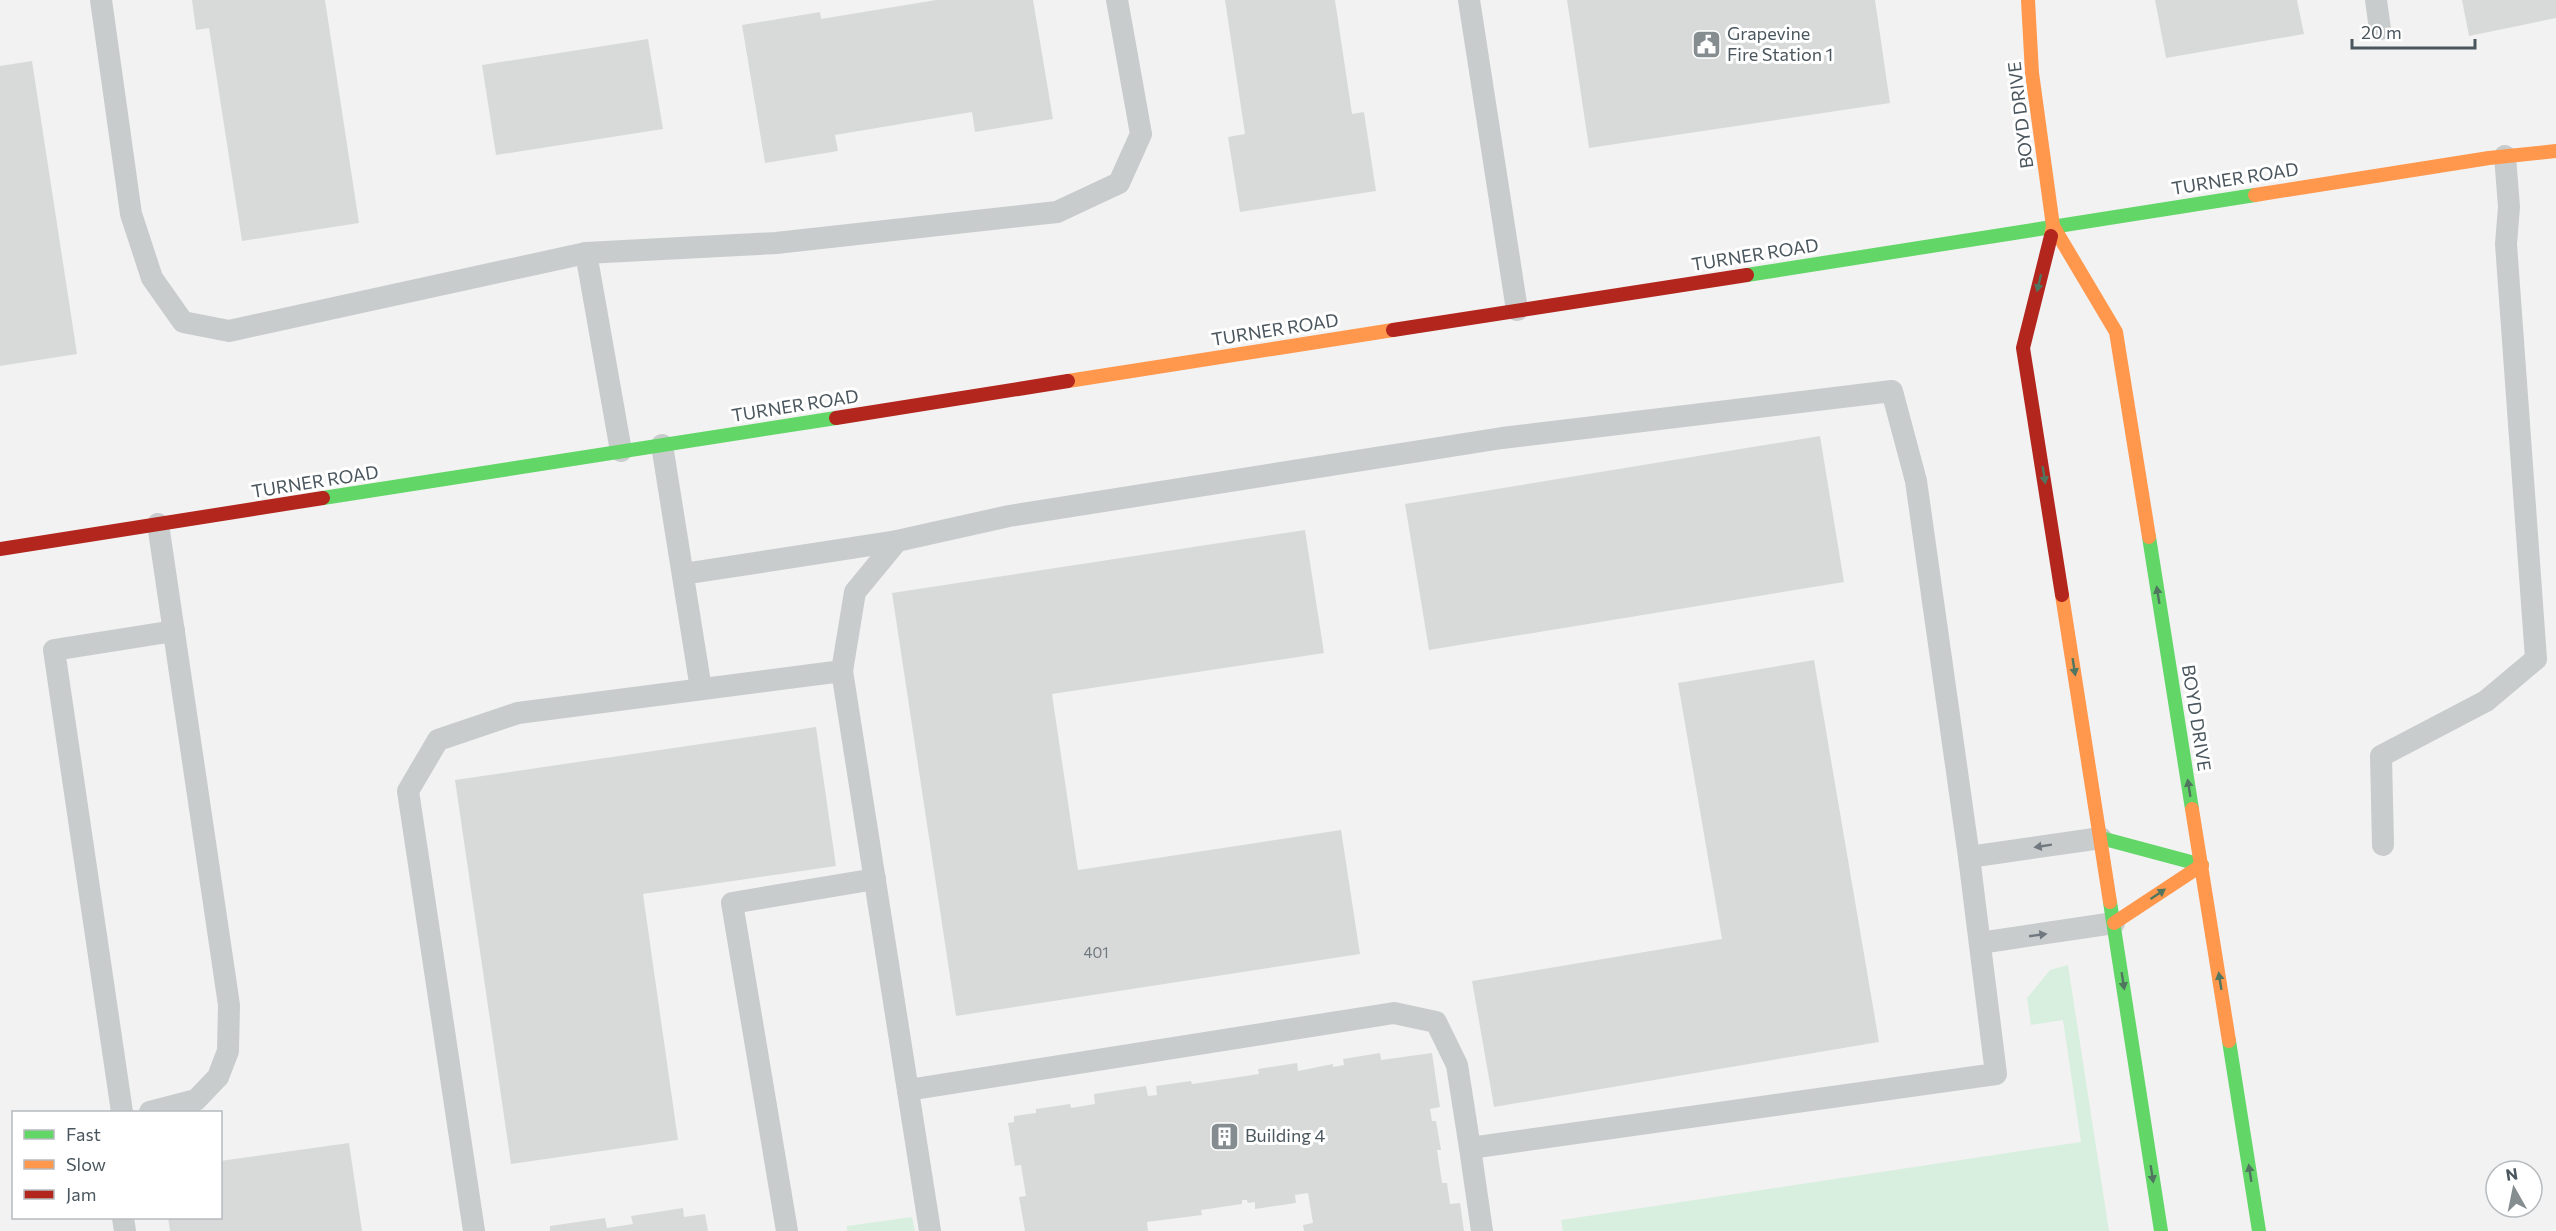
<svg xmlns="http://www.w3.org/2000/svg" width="2556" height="1231" font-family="Commissioner,sans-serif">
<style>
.green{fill:#d8efdf}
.building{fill:#d8dada}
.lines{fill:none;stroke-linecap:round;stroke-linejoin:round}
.lane{stroke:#c9cccd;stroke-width:22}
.fast{stroke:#63d668;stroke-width:14}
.slow{stroke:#ff974d;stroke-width:14}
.jam{stroke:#b3261e;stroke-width:14}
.oneway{fill:#507660}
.oneway2{fill:#70797f}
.labels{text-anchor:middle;stroke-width:6;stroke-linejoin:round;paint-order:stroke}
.number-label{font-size:15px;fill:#6f787e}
.poi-label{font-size:18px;fill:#4a565d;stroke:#fff;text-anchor:start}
.street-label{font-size:18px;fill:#4a565d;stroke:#fff}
</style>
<rect width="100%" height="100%" fill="#f2f2f2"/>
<g class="green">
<path d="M2068,965L2109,1231H1563L1561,1220L2081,1142L2063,1020L2031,1025L2027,998L2050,970Z"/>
<path d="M912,1217L915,1231H847V1226Z"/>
</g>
<g class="building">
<path d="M192,0H325L359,223L242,241L209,28L196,30Z"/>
<path d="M936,0H1033L1053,119L975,132L972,112L835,135L838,151L765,163L742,25L820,12L821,19Z"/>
<path d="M1225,0H1335L1352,114L1364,112L1376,191L1240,212L1228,137L1245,134Z"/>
<path d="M1567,0H1875L1890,103L1589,148Z"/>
<path d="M2155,0H2297L2304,34L2166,58Z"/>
<path d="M2462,0H2556V18L2469,36Z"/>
<path d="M648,39L663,129L496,155L482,65Z"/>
<path d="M32,61L77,354L0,366V66Z"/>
<path d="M1820,436L1844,582L1429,650L1405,504Z"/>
<path d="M1305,530L1324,653L1052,694L1078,870L1341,830L1360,954L956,1016L892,593Z"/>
<path d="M1814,660L1879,1042L1494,1107L1472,981L1722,939L1678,683Z"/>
<path d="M816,727L836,866L643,894L678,1140L511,1164L455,780Z"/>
<path d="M1380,1053L1381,1060L1432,1053L1440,1107L1430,1109L1432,1121H1436L1441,1150H1437L1442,1183H1447L1450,1204L1460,1203L1464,1231H1304L1303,1225L1313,1223L1308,1193L1295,1195L1296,1203L1255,1209V1202L1248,1203L1247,1200H1242V1204L1201,1210L1202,1215L1147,1222L1148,1231H1025L1019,1197L1026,1196L1021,1165L1015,1166L1008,1123L1014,1122V1116L1036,1113V1109L1070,1104L1071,1108L1095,1104L1094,1094L1146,1086L1148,1096L1157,1095L1156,1086L1191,1081L1192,1084L1259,1074L1258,1069L1297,1063L1298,1071L1333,1064V1067L1344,1065L1343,1059Z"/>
<path d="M349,1143L362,1231H170L168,1218H220V1161Z"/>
<path d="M683,1208L684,1217L705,1214L708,1231H550V1226L605,1218L607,1228L633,1224L631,1216Z"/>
</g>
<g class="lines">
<g class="lane">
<path d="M101,0L131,214L152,278L183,322L229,331L586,253L776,243L1057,212L1119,183L1141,134L1117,0"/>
<path d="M1469,0L1517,310"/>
<path d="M2376,0L2380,29"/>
<path d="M586,253L621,451"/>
<path d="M662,445L701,689"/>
<path d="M683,574L897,541"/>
<path d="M842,671L930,1231"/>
<path d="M2383,845L2381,756L2486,701L2536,659L2506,244L2509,207L2505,156"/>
<path d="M1969,857L2101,838"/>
<path d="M1980,943L2114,923"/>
<path d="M908,1090L1394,1013L1436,1022L1457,1065L1470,1148"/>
<path d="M122,1112L54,650L174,631"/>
<path d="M150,1112L196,1100L218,1077L228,1051L229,1005L158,524"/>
<path d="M123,1218L125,1231"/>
<path d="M474,1231L408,791L438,740L518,713L842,671L855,592L897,541L1009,516L1502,438L1892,391L1916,481L1969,857L1996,1074L1470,1148L1482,1231"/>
<path d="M787,1231L732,903L875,879"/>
</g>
<g class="fast">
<path d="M1747,275L2255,195"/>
<path d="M323,498L836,418"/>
<path d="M2149,537L2192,809"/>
<path d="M2101,838L2202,865"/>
<path d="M2110,902L2161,1231"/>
<path d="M2229,1041L2259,1231"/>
</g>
<g class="slow">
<path d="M2028,0L2032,73L2053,226L2051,236"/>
<path d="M2255,195L2489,158L2556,151"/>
<path d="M2053,226L2116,332L2149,537"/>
<path d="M1068,381L1393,330"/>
<path d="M2062,595L2110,902"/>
<path d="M2192,809L2229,1041"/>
<path d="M2114,923L2202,865"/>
</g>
<g class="jam">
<path d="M2051,236L2023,348L2062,595"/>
<path d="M1393,330L1747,275"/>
<path d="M836,418L1068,381"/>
<path d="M0,549L323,498"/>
</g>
</g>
<defs><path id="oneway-solid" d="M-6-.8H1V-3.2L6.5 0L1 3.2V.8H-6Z" transform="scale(1.5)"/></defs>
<g class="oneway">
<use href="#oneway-solid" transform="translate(2039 283) rotate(103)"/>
<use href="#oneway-solid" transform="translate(2044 475) rotate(81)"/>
<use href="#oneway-solid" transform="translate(2158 595) rotate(-99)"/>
<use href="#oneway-solid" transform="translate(2074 667) rotate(81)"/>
<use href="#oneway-solid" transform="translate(2189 788) rotate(-99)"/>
<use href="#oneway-solid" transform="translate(2158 894) rotate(-34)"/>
<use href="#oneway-solid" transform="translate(2123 981) rotate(81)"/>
<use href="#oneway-solid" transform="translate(2220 981) rotate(-99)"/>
<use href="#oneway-solid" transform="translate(2250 1173) rotate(-99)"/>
<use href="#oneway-solid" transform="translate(2152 1174) rotate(81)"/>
</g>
<g class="oneway2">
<use href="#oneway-solid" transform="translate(2043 846) rotate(171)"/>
<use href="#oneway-solid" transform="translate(2038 935) rotate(-8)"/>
</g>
<defs>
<symbol id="civic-square" viewBox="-11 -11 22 22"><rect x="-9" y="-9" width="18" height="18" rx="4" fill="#858d91" stroke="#fff"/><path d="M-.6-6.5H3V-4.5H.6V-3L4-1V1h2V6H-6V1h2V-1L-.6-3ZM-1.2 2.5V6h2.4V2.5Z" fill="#fff"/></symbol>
<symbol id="building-square" viewBox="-11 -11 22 22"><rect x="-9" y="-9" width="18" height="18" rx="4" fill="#858d91" stroke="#fff"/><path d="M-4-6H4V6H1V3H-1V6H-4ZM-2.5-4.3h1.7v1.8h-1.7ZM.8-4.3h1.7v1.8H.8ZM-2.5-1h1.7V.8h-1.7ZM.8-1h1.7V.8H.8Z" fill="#fff"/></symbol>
</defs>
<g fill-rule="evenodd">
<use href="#civic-square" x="1690" y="28" width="33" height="33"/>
<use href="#building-square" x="1208" y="1120" width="33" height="33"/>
</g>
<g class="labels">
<g class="number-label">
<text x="1096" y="958">401</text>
</g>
<g class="poi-label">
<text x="1727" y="40">Grapevine<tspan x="1727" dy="21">Fire Station 1</tspan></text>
<text x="1245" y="1142">Building 4</text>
</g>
<g class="street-label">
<text transform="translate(2021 115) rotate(-97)" y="6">BOYD DRIVE</text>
<text transform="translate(2235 179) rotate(-9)" y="6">TURNER ROAD</text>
<text transform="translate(1755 255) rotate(-9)" y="6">TURNER ROAD</text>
<text transform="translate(1275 330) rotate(-9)" y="6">TURNER ROAD</text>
<text transform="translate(795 406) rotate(-9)" y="6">TURNER ROAD</text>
<text transform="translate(315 482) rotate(-9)" y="6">TURNER ROAD</text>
<text transform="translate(2196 718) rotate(81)" y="6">BOYD DRIVE</text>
</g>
</g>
<rect x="12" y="1111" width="210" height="108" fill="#ffffff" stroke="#b7bbbe" stroke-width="1.5"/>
<rect x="24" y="1130" width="30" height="9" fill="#63d668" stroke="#b7bbbe" stroke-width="1.5"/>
<text x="66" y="1141" font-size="18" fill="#4a565d">Fast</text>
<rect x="24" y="1160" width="30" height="9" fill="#ff974d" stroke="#b7bbbe" stroke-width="1.5"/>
<text x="66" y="1171" font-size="18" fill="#4a565d">Slow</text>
<rect x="24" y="1190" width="30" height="9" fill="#b3261e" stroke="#b7bbbe" stroke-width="1.5"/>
<text x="66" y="1201" font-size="18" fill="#4a565d">Jam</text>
<g transform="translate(2514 1189) rotate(351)"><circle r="28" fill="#ffffff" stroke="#b7bbbe" stroke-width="1.5"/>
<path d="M0-4.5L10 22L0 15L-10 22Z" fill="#858d91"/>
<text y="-9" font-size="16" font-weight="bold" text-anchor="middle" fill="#4a565d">N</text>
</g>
<path d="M2352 39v9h123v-9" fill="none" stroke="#4a565d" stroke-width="3"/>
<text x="2361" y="39" font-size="18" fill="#4a565d" stroke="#ffffff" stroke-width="4.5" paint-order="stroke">20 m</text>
</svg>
